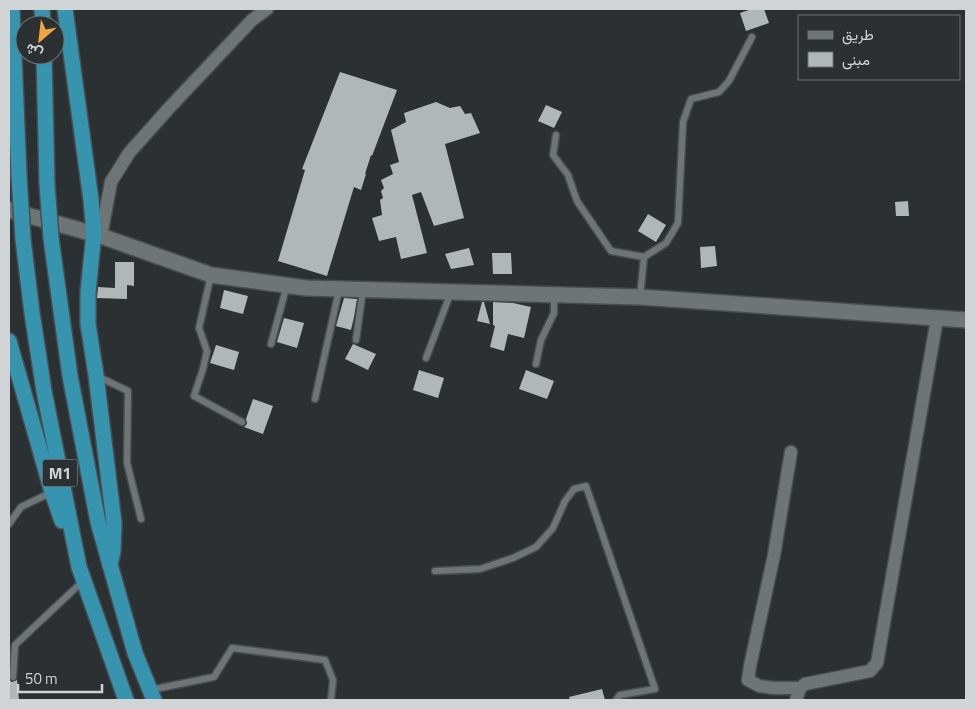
<svg xmlns="http://www.w3.org/2000/svg" width="975" height="709" font-family="'Titillium Web',Vazirmatn,sans-serif">
<style>
.building{fill:#afb7b9}
.lines{fill:none;stroke-linecap:round;stroke-linejoin:round}
.lane-casing{stroke:#484d4f;stroke-width:9}
.street-casing{stroke:#484d4f;stroke-width:15}
.secondary-casing{stroke:#484d4f;stroke-width:18}
.highway-casing{stroke:#484d4f;stroke-width:18}
.lane{stroke:#6e7577;stroke-width:6}
.street{stroke:#6e7577;stroke-width:12}
.secondary{stroke:#6e7577;stroke-width:15}
.highway{stroke:#3694ae;stroke-width:15}
.highway-bridge-casing{stroke:#484d4f;stroke-width:18;stroke-linecap:butt}
.highway-bridge{stroke:#3694ae;stroke-width:15}
.labels{text-anchor:middle;stroke-width:5;stroke-linejoin:round;paint-order:stroke}
.shield{fill:#2b3133;stroke:#9fa3a5;stroke-width:1}
.shield-label{font-size:16px;font-weight:bold;fill:#d1d4d6}
</style>
<rect width="100%" height="100%" fill="#2b3133"/>
<g class="building">
<path d="M752,9H764L769,23L746,31L740,13Z"/>
<path d="M340,72L397,90L372,156L371,155L365,174H366L361,190L354,187L327,276L278,261L305,170L302,169Z"/>
<path d="M436,102L450,108L460,106L465,114L471,113L480,133L445,144L464,218L434,226L421,192L412,195L427,253L401,259L396,237L379,241L372,218L382,215L380,200L383,198L381,191L384,188L381,180L393,174L390,165L399,162L391,130L406,122L404,113Z"/>
<path d="M546,105L562,112L554,128L538,121Z"/>
<path d="M908,201L909,216H896L895,202Z"/>
<path d="M648,214L666,225L656,242L638,231Z"/>
<path d="M715,246L717,266L701,268L700,247Z"/>
<path d="M469,248L474,265L451,269L445,254Z"/>
<path d="M492,253H511L512,274H493Z"/>
<path d="M115,262H134V286L127,285V299L97,298L98,287L115,288Z"/>
<path d="M224,290L248,296L243,314L220,308Z"/>
<path d="M344,298L357,299L354,317L351,330L336,326Z"/>
<path d="M482,302H484L490,324L477,321Z"/>
<path d="M493,302L513,303L531,307L524,338L508,334L504,351L490,347L495,326L493,325Z"/>
<path d="M284,318L304,323L297,348L277,342Z"/>
<path d="M353,344L376,354L368,370L345,359Z"/>
<path d="M216,345L239,352L234,370L210,363Z"/>
<path d="M419,370L444,378L438,398L413,390Z"/>
<path d="M526,370L554,381L547,399L519,389Z"/>
<path d="M253,399L273,406L263,434L244,427L247,424L246,419Z"/>
<path d="M9,680L12,682L17,680L19,700H9Z"/>
<path d="M602,689L605,700H570L569,697Z"/>
</g>
<g class="lines">
<defs>
<g id="lane">
<path d="M556,135L553,155L568,175L577,201L611,251L644,257"/>
<path d="M211,275L199,328L207,351L203,369L194,396L242,422"/>
<path d="M640,297L644,257L666,243L678,223L683,122L691,99L719,92L729,81L752,37"/>
<path d="M356,340L363,290"/>
<path d="M271,344L287,285"/>
<path d="M426,358L451,292"/>
<path d="M536,364L541,340L554,313V295"/>
<path d="M97,376L128,391L127,463L141,519"/>
<path d="M315,399L339,290"/>
<path d="M9,524L21,507L52,492"/>
<path d="M435,571L480,569L513,558L536,547L553,528L565,501L574,489L586,486L655,689L620,695L616,700"/>
<path d="M13,677L15,645L83,581"/>
<path d="M150,690L214,677L232,648L325,660L333,680L331,700"/>
</g>
<g id="street">
<path d="M101,236L111,182L129,153L170,107L252,20L267,9"/>
<path d="M791,452L774,555L750,666L748,680L759,686L774,688H800L805,684L870,671L877,663L937,319"/>
<path d="M796,700L800,688"/>
</g>
<path id="secondary" d="M9,210L101,236L211,275L306,288L640,297L966,320"/>
<g id="highway">
<path d="M12,9L19,176"/>
<path d="M42,9L43,25"/>
<path d="M65,9L91,200L94,233L88,292V324L96,375L114,523L113,551L110,565"/>
<path d="M44,55L47,184"/>
<path d="M51,238L70,376L98,522L135,653L154,700"/>
<path d="M23,239L32,313L44,391L79,567L126,700"/>
<path d="M9,341L52,492L62,521"/>
</g>
</defs>
<use href="#lane" class="lane-casing"/>
<use href="#street" class="street-casing"/>
<use href="#secondary" class="secondary-casing"/>
<use href="#highway" class="highway-casing"/>
<use href="#lane" class="lane"/>
<use href="#street" class="street"/>
<use href="#secondary" class="secondary"/>
<use href="#highway" class="highway"/>
<defs>
<g id="highway-bridge">
<path d="M19,176L23,239"/>
<path d="M47,184L51,238"/>
</g>
</defs>
<use href="#highway-bridge" class="highway-bridge-casing"/>
<use href="#highway-bridge" class="highway-bridge"/>
</g>
<g class="labels">
<rect class="shield" x="42.5" y="459.5" width="35" height="27" rx="4"/>
<g class="shield-label">
<text x="60" y="479">M1</text>
</g>
</g>
<rect width="975" height="709" fill="none" stroke="#d1d4d6" stroke-width="20"/>
<rect x="798" y="15" width="162" height="65" fill="#2b3133" stroke="#6d7274"/>
<rect x="808" y="31" width="25" height="8" fill="#6e7577" stroke="#6d7274"/>
<text x="842" y="40" font-size="15" fill="#d1d4d6">طريق</text>
<rect x="808" y="52" width="25" height="15" fill="#afb7b9" stroke="#6d7274"/>
<text x="842" y="65" font-size="15" fill="#d1d4d6">مبنى</text>
<g transform="translate(40 40) rotate(208)"><circle r="24" fill="#2b3133" stroke="#6d7274"/>
<path d="M0-4L9 19L0 12L-9 19Z" fill="#f2a541"/>
<text y="-8" font-size="14" font-weight="bold" text-anchor="middle" fill="#d1d4d6">ش</text>
</g>
<path d="M18 684v8h84v-8" fill="none" stroke="#d1d4d6" stroke-width="2.5"/>
<text x="25" y="684" font-size="15" fill="#d1d4d6" stroke="#2b3133" stroke-width="4" paint-order="stroke">50 m</text>
</svg>
